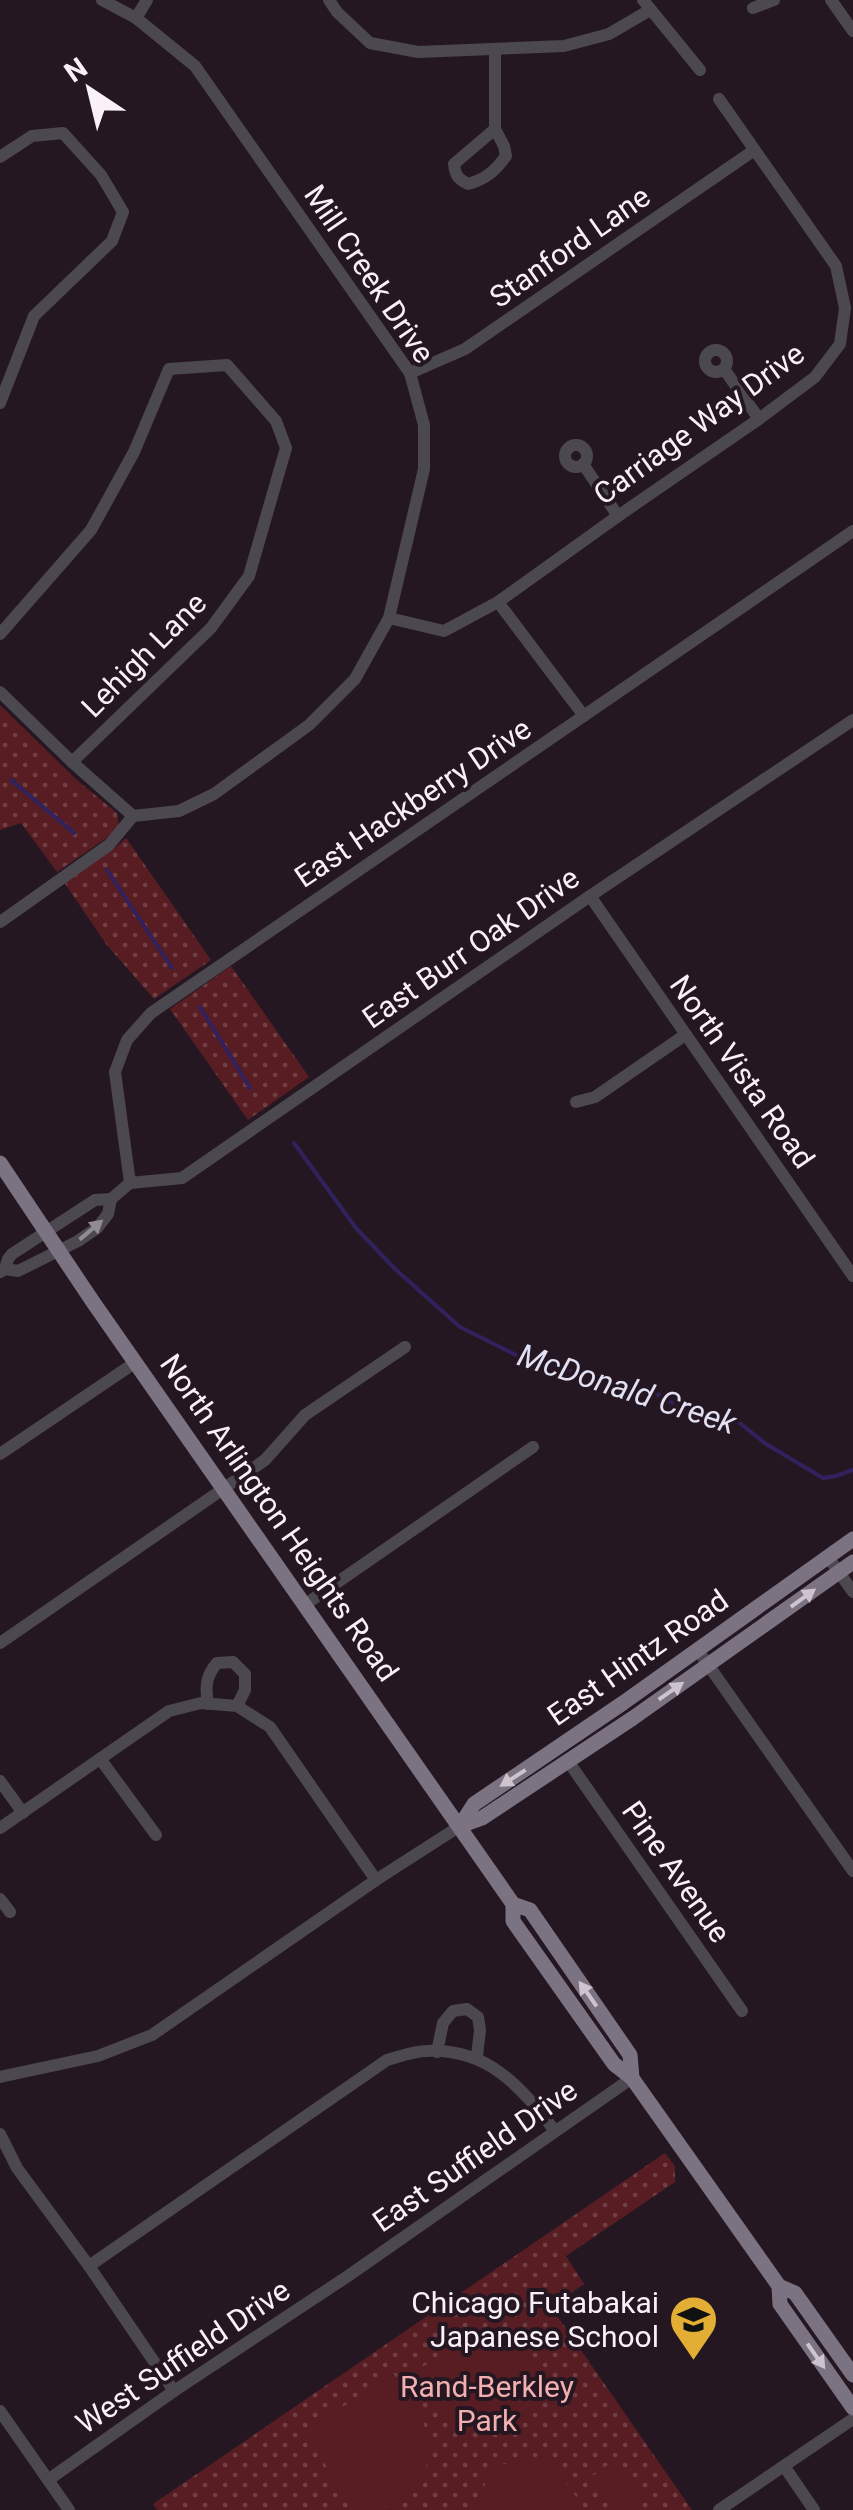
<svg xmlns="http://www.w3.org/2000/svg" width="853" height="2510" font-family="Roboto,sans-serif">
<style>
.grass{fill:url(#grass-dots)}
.pitch{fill:#571d22}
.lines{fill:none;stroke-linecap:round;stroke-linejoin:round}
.stream{stroke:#31225d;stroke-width:4}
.minor{stroke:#4c484f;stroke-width:12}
.major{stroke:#7c7382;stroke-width:15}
.oneway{fill:#928b92}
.oneway2{fill:#cec4ce}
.labels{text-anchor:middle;stroke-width:8;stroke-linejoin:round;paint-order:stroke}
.street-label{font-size:30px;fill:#faf0f7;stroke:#251722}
.poi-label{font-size:30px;fill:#faf0f7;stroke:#251722;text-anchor:end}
.park-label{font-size:30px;fill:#f2afaf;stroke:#251722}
.water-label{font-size:32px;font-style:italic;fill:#e2e0f3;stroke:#251722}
</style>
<defs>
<pattern id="grass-dots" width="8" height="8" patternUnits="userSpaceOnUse" patternTransform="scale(2.5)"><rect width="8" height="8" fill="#571d22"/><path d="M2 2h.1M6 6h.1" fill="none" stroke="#703e43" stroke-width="1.8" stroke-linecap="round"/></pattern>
</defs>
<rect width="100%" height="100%" fill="#251722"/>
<g class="grass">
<path d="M0,705L78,781L117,813L119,826L111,835L57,872L21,823L0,830Z"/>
<path d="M126,838L211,960L154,999L106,944L64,882L115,848Z"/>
<path d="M231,966L309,1077L248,1120L170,1009Z"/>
<path d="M665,2153L675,2166V2182L566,2256L584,2284L551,2307L692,2510H157L153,2504Z"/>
</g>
<g class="pitch">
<path d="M497,2328L520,2350L553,2395L508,2425L473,2430L438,2411L412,2375L474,2329Z"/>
<path d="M393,2373C420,2411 451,2454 407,2493C388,2509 380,2510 356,2510L304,2433Z"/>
<path d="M545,2455L586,2510H471L495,2466Z"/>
<path d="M616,2459L642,2497L623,2510H614L591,2477Z"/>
</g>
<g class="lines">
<g class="stream">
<path d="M11,780L74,833"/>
<path d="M107,870L172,968"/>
<path d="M200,1007L250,1088"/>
<path d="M294,1143L356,1228L395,1269L460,1327L546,1370H567L594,1375L617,1386L659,1395L689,1413L708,1415L723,1422L737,1421L766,1444L823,1478L836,1476L853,1470"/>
</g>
<g class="minor">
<path d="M329,0L337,12L370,43L418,52L564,46L609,34L650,10"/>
<path d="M643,0L700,70"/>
<path d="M831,0L853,31"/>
<path d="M753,8L774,0"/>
<path d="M136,18L147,0"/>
<path d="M495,129L504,146L506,156C495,171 486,179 468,184C458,179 455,175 454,164L495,129V49"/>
<path d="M0,157L32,136L63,133L101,175L123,212L112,241L34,316L0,403"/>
<circle cx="716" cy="361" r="11"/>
<path d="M724,369L759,419"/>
<path d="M410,373L465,349L753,151"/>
<circle cx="576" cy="456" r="11"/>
<path d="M583,464L618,516"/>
<path d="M498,602L584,716"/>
<path d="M389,618L444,631L498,602L618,516L759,419L815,377L840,344L845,308L836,266L719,99"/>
<path d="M0,634L91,530L134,452L169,369L227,365L276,421L286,448L249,576L211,628L72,762"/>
<path d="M0,692L72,762L133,816"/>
<path d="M590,896L853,1276"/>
<path d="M0,922L109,845L133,816L179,811L214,794L309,725L355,679L389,618L424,469V425L410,373L195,66L136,18L102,0"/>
<path d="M576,1102L595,1097L685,1035"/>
<path d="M130,1183L115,1072L127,1040L151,1013L853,531"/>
<path d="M5,1269L8,1259L12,1254L95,1200L111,1199"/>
<path d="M0,1272L5,1269L18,1271L78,1241L97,1228L108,1214L111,1199L130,1183L182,1178L590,896L853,720"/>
<path d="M0,1454L136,1362"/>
<path d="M828,1557L853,1592"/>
<path d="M306,1604L533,1447"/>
<path d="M0,1643L265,1460L305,1415L405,1347"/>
<path d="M697,1649L853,1871"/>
<path d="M208,1704C205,1686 206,1676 217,1663L233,1662L245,1674V1690L237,1706"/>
<path d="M101,1760L156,1835"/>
<path d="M568,1761L742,2011"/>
<path d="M0,1781L23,1813"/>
<path d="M0,1828L169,1711L201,1703L237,1706L270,1727L376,1880"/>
<path d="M0,1899L10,1912"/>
<path d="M437,2052L443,2023L453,2011L467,2009L478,2017L480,2030L477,2056"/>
<path d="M0,2077L98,2056L152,2035L376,1880L460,1826"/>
<path d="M0,2134L17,2168L89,2266L174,2391"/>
<path d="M89,2266L387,2060C399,2057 413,2051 426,2051C488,2048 520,2086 555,2131"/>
<path d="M0,2411L69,2510"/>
<path d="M784,2466L814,2510"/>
<path d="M48,2480L174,2391L348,2276L632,2078"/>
<path d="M719,2510L853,2419"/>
</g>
<g class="major">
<path d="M0,1163L93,1302L513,1904V1921L614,2064L632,2078L779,2286L795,2293L853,2375"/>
<path d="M460,1826L474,1804L623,1703L853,1539"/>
<path d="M460,1826L482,1818L633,1718L853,1562"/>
<path d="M513,1904L530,1910L630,2055L632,2078"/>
<path d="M779,2286L780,2304L853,2408"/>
</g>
</g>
<defs><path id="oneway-solid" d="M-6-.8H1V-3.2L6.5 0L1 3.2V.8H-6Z" transform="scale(2.5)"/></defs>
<use class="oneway" href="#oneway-solid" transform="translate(91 1230) rotate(-40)"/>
<g class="oneway2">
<use href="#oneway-solid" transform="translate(803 1598) rotate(-36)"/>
<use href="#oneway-solid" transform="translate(671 1691) rotate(-35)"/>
<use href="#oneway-solid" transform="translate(513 1778) rotate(147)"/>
<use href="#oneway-solid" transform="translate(588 1994) rotate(-125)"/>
<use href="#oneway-solid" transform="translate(816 2356) rotate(55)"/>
</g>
<defs>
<symbol id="school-pin" viewBox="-11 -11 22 30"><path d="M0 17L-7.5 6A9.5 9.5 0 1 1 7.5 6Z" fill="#e2ae34" stroke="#251722"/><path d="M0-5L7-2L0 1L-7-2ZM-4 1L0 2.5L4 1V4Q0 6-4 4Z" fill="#111"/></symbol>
</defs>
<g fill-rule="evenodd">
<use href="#school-pin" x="666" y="2292" width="55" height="75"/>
</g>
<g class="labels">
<g class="street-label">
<text transform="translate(570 247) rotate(-35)" y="10">Stanford Lane</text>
<text transform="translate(369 274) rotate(56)" y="10">Mill Creek Drive</text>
<text transform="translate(699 424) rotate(-36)" y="10">Carriage Way Drive</text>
<text transform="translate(144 655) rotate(-45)" y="10">Lehigh Lane</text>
<text transform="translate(413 803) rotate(-34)" y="10">East Hackberry Drive</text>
<text transform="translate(471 948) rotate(-35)" y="10">East Burr Oak Drive</text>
<text transform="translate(742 1072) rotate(55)" y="10">North Vista Road</text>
<text transform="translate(279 1518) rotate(55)" y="10">North Arlington Heights Road</text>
<text transform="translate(638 1658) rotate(-35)" y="10">East Hintz Road</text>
<text transform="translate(676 1872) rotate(55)" y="10">Pine Avenue</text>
<text transform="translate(475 2156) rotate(-35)" y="10">East Suffield Drive</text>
<text transform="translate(183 2357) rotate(-34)" y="10">West Suffield Drive</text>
</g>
<g class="poi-label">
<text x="659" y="2313">Chicago Futabakai<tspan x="659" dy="34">Japanese School</tspan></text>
</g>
<g class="park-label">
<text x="487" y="2397">Rand-Berkley<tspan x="487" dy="34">Park</tspan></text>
</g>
<g class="water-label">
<text transform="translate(627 1389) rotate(18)" y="11">McDonald Creek</text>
</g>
</g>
<g transform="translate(90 90) rotate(325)" stroke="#251722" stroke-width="8" paint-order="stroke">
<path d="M0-8L18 38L0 25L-18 38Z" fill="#faf0f7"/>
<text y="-15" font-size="28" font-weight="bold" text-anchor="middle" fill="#faf0f7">N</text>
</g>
</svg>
